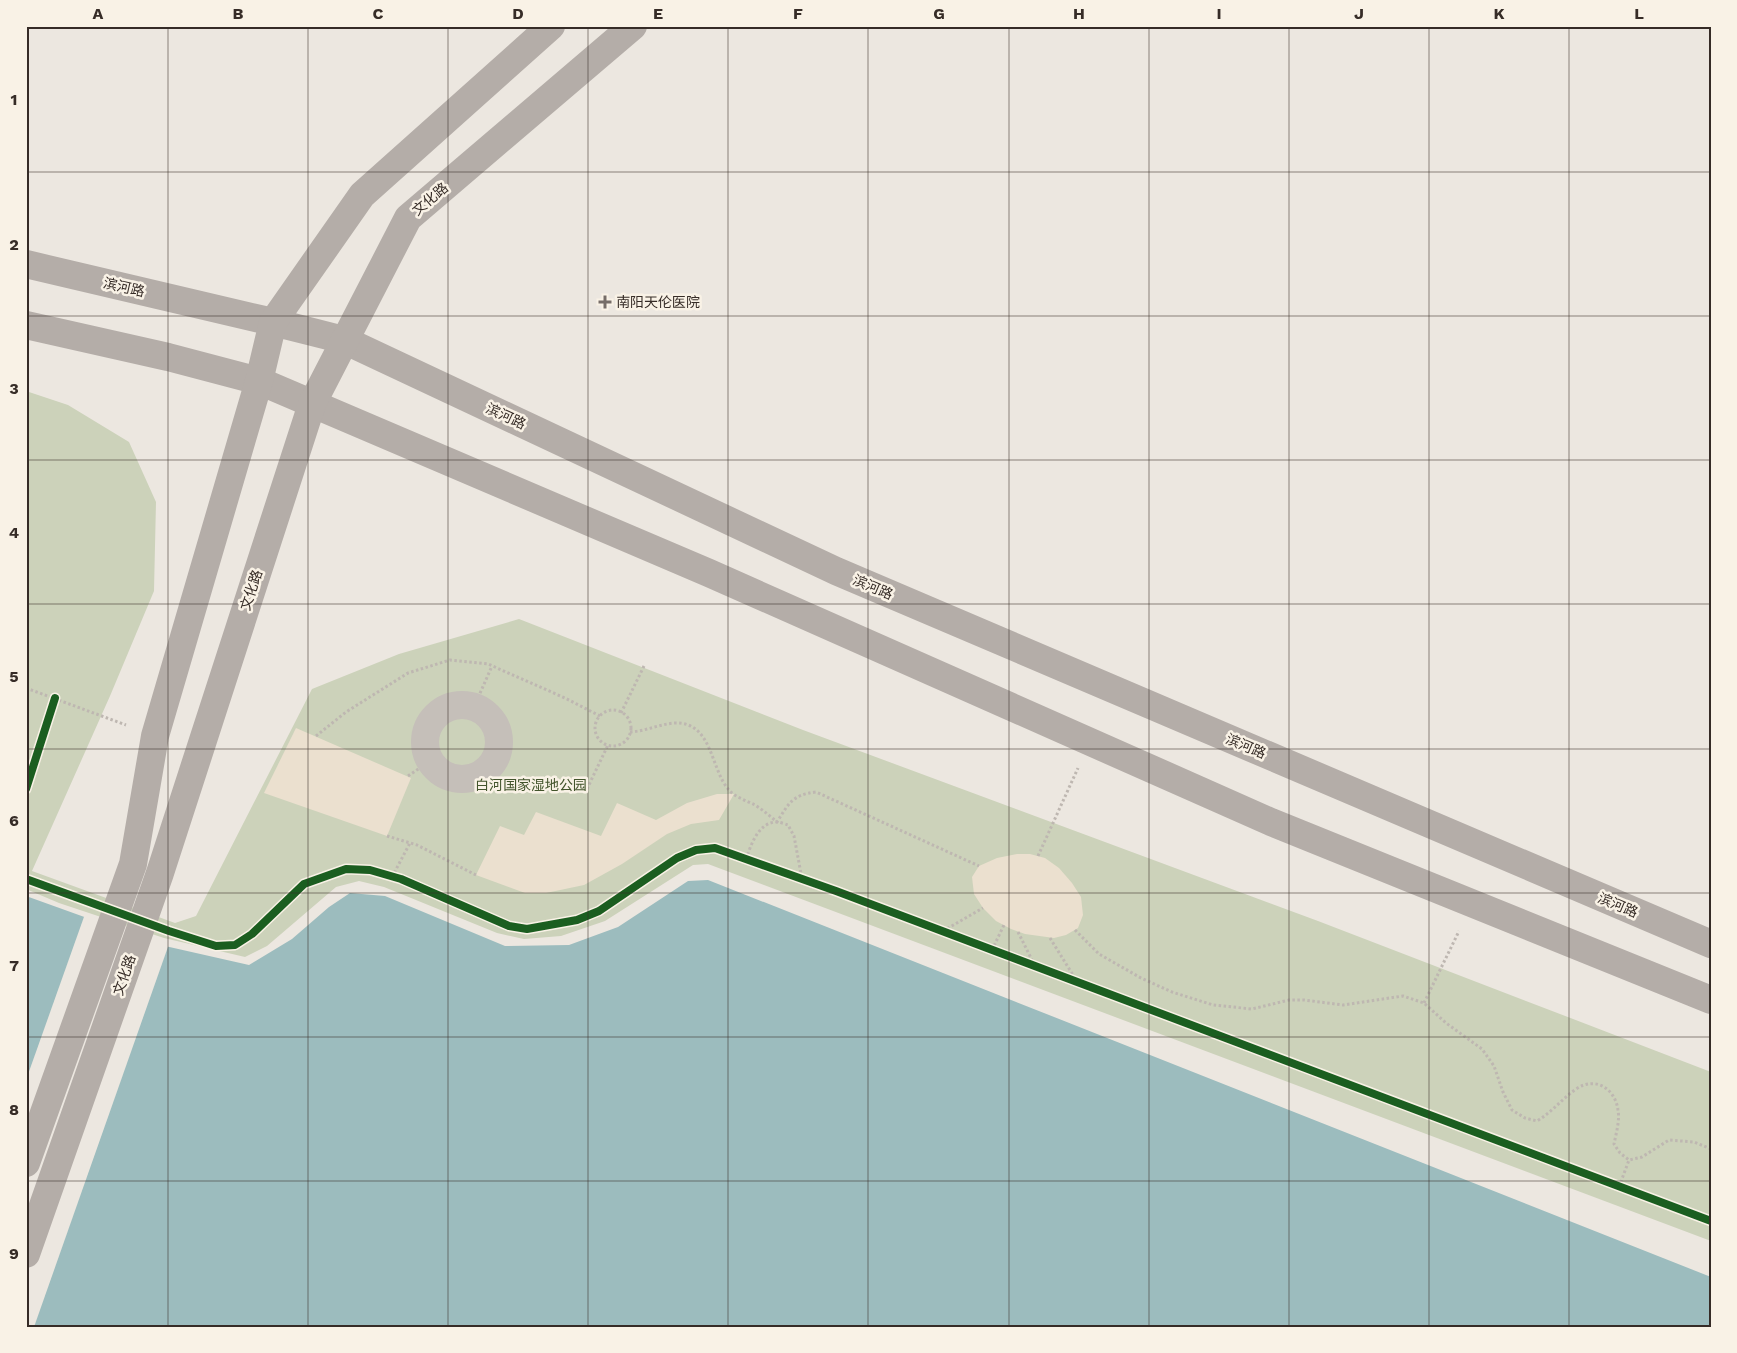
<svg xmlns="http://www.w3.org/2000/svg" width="1737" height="1353" font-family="'Work Sans','Noto Sans SC',sans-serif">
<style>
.green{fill:#ccd2ba}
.plaza{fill:#ebe0cf}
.water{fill:#9cbcbe}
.pier{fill:#ece7e0}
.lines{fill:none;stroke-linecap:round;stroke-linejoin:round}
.path{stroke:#beb7b1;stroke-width:3;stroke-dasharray:2.5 2.5;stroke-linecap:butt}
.minor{stroke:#c5bfb9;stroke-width:28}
.major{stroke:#b4ada8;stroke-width:28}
.cycleway-casing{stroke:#f9f2e6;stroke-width:11}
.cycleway{stroke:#1b5e20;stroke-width:8}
.grid{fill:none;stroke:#362c27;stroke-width:1;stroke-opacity:0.55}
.poi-dot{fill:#766d68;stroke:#f9f2e6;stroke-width:2}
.labels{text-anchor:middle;stroke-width:5;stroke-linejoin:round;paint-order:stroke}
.street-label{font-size:14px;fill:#362c27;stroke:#f9f2e6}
.poi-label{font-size:14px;fill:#362c27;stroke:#f9f2e6;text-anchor:start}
.park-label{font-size:14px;fill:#42542b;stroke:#f9f2e6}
.neatline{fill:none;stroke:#362c27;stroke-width:2}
.grid-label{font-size:16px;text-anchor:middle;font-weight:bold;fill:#362c27}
</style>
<rect width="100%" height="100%" fill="#ece7e0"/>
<path class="green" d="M26,391L68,405L129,442L156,502L154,591L110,696L32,871L175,923L196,916L312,689L399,654L519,619L803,730L1318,921L1711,1072V1241L708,864L693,865L605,921L561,936L524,939L497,933L384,887L359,881L336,887L267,946L245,957L164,938L59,903L26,889Z"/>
<g class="plaza">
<path d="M296,728L411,778L387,836L264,793Z"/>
<path d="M717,794H734L719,820L691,824L667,834L622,864L584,885L546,893H525L476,875L500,826L524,835L536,812L601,836L617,803L656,820L687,803Z"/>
<path d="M1017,854H1030L1045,858L1059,868L1072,883L1081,897L1083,915L1078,928L1066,935L1054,938L1025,934L1011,929L996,921L983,908L974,894L972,877L979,866L997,858Z"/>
</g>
<path class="water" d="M708,880L1711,1277V1327H26V896L165,946L249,965L292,939L329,907L350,893L385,896L505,946L569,945L618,927L688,881Z"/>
<path class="pier" d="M85,914L169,944L34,1327H26V1080Z"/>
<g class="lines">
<g class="path">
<path d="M26,688L126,725"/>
<path d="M474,707L492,666"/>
<circle cx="613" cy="728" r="18"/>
<path d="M621,713L644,666"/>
<path d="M630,732C646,731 660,724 675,723C713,722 710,769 729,790C735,797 747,801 755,805C763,810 770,816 777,822C789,803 792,795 816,792L979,866"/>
<path d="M316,736L346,712L408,673L450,660L488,664L565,698L600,716"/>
<path d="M408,776L430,761"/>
<path d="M587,789L608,745"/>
<path d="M387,836L417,845L476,875"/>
<path d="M1038,856L1078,768"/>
<path d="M746,859C751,845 758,823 776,822C780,822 785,824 788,825L794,836L802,879"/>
<path d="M392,877L410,843"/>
<path d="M1075,930L1099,954L1141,978L1172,992L1213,1005L1252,1009L1289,1000H1304L1343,1005L1403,996L1424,1003L1446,1023L1482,1049L1494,1066L1503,1092L1512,1110L1525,1118L1537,1121C1552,1112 1562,1099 1576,1089C1595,1076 1615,1088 1618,1110C1620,1120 1616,1134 1614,1144L1620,1153L1629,1160L1642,1157L1669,1140L1694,1142L1711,1149"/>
<path d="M943,931L983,908"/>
<path d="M1018,932L1035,966"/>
<path d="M1050,938L1078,983"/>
<path d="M992,950L1004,925"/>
<path d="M1424,1003L1459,931"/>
<path d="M1619,1187L1629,1160"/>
</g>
<circle class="minor" cx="462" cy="742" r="37"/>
<g class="major">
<path d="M26,264L273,322L344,340L836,571L1711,944"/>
<path d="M26,325L168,357L259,381L709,573L1271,822L1711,1000"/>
<path d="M26,1163L133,864L155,736L259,381L273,322L362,195L551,26"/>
<path d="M26,1254L160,873L312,404L408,218L633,26"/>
</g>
<defs>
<g id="cycleway">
<path d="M26,789L55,698"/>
<path d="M26,879L169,931L216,946L235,945L252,934L304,884L346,869L370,870L401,879L509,926L527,929L577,920L599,911L677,858L696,850L715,848L836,891L1711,1221"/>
</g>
</defs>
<use href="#cycleway" class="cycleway-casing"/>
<use href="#cycleway" class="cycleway"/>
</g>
<path class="grid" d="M168,26V1327M308,26V1327M448,26V1327M588,26V1327M728,26V1327M868,26V1327M1009,26V1327M1149,26V1327M1289,26V1327M1429,26V1327M1569,26V1327M26,172H1711M26,316H1711M26,460H1711M26,604H1711M26,749H1711M26,893H1711M26,1037H1711M26,1181H1711"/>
<path class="poi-dot" d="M602.5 294.5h5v5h5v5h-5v5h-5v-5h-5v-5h5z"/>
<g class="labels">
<g class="street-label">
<text transform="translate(430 199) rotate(-40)" y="5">文化路</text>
<text transform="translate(124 287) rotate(13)" y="5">滨河路</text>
<text transform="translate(506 416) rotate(25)" y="5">滨河路</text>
<text transform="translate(873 587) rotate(23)" y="5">滨河路</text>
<text transform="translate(251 590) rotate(-72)" y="5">文化路</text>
<text transform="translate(1246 746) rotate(23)" y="5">滨河路</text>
<text transform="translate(1618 905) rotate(23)" y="5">滨河路</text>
<text transform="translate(124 975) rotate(-71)" y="5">文化路</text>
</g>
<g class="poi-label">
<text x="616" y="307">南阳天伦医院</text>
</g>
<g class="park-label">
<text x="531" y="790">白河国家湿地公园</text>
</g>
</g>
<rect width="1737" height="1353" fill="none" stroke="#f9f2e6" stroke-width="55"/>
<rect x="28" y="28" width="1682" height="1298" class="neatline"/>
<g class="grid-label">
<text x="98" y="19">A</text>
<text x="238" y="19">B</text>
<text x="378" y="19">C</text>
<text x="518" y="19">D</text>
<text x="658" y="19">E</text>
<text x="798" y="19">F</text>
<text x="939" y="19">G</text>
<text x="1079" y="19">H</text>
<text x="1219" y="19">I</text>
<text x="1359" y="19">J</text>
<text x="1499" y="19">K</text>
<text x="1639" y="19">L</text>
<text x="14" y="105">1</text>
<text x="14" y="250">2</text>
<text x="14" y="394">3</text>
<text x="14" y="538">4</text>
<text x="14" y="682">5</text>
<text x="14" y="826">6</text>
<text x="14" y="971">7</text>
<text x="14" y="1115">8</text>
<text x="14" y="1259">9</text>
</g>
</svg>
